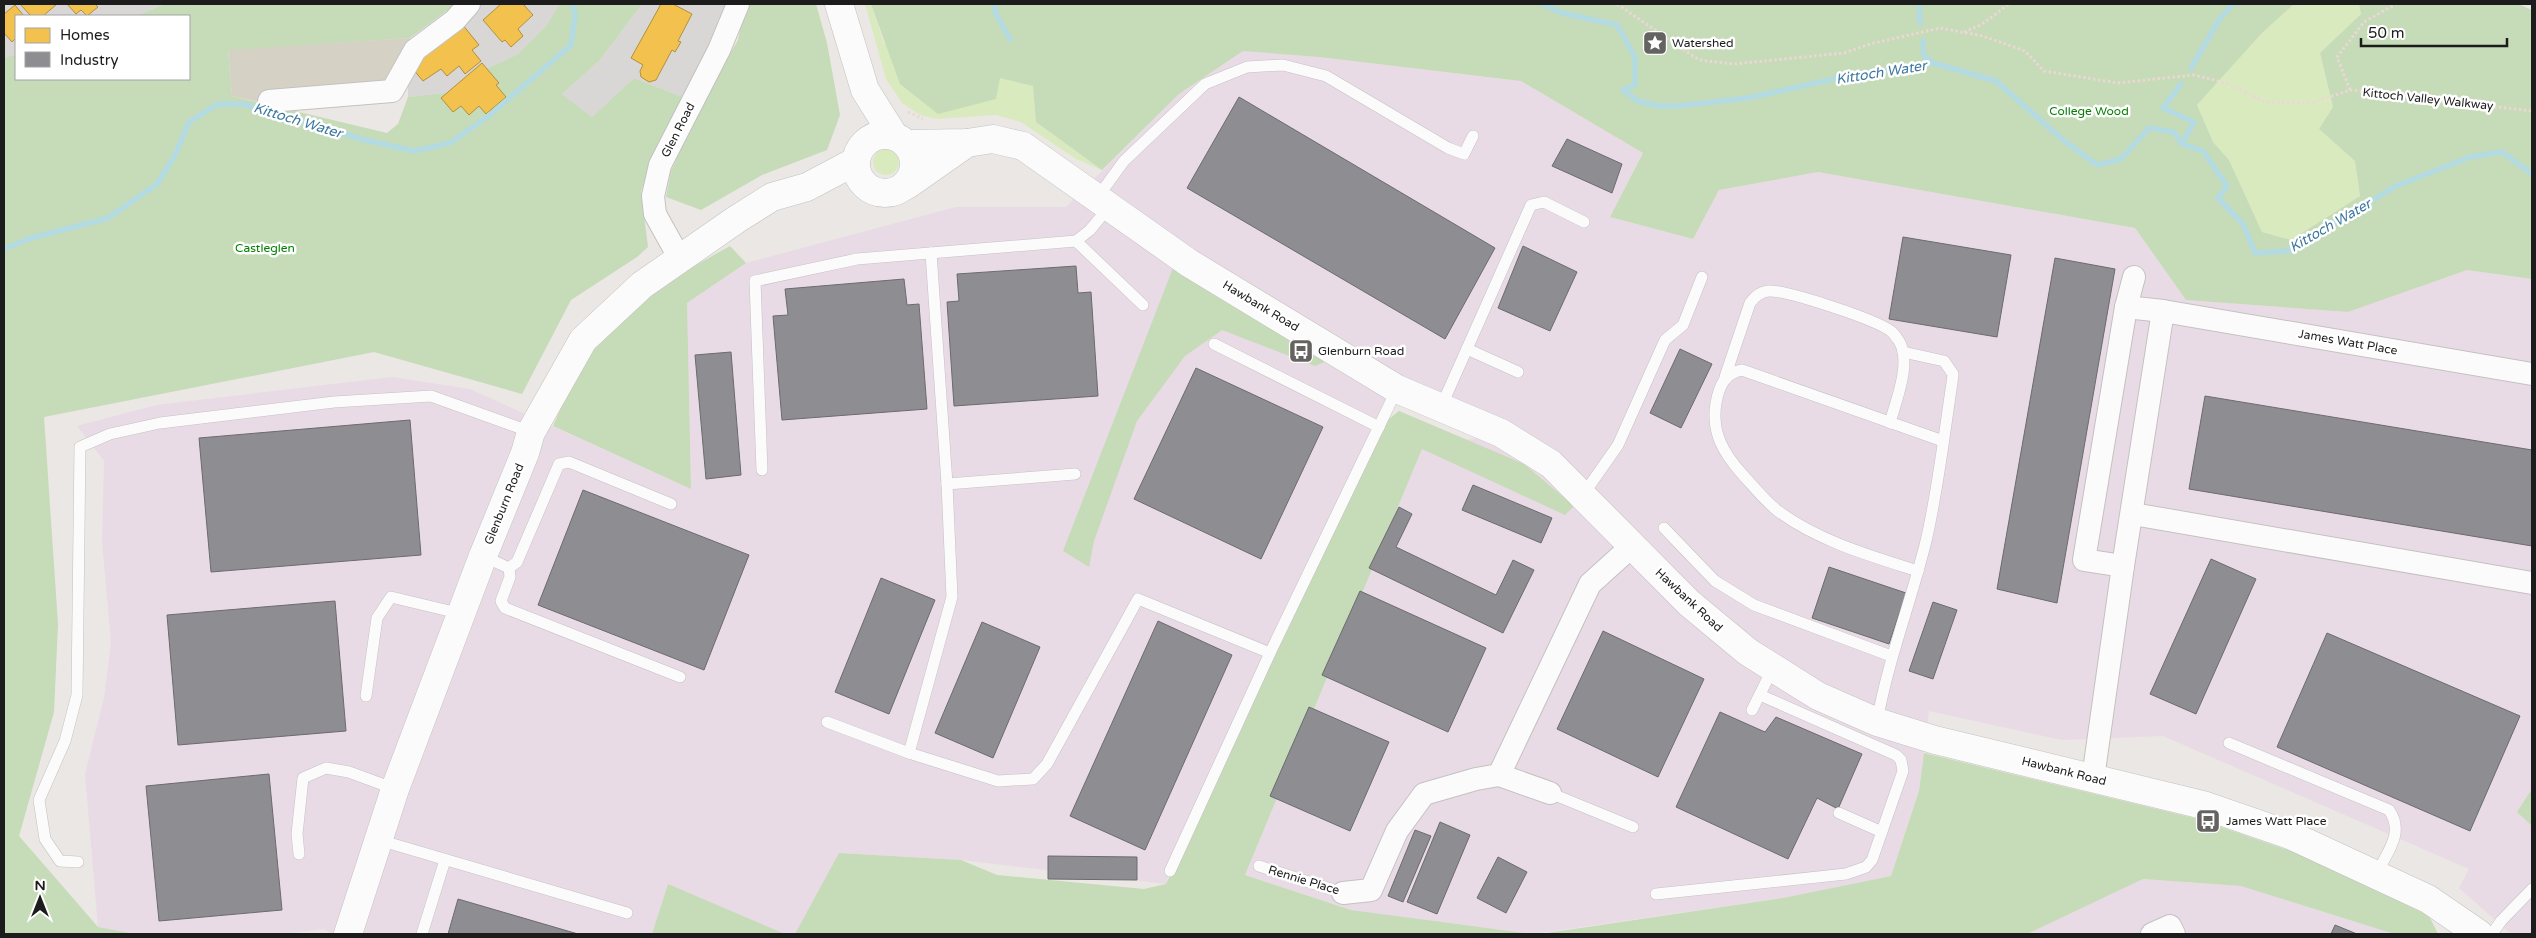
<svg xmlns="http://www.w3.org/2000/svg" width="2536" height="938" font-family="'Varela Round',sans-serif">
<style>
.residential{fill:#d9d7d6}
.industrial{fill:#e9dbe5}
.construction{fill:#d5d2c5}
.grass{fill:#daeabf}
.forest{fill:#c6dbb7}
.homes{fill:#f2c14e;stroke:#b2903f}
.industry{fill:#8d8d92;stroke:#6b6b6f}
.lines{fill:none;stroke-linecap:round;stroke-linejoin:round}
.stream{stroke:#b4dbe1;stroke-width:5.5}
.service-casing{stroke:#c3c2c0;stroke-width:12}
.minor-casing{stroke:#c3c2c0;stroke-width:24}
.tertiary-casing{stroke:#c3c2c0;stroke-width:29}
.path{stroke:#ead7d6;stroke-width:3;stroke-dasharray:2.5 2.5;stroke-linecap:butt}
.service{stroke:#fcfbfb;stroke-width:11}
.minor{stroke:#fcfbfb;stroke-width:22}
.tertiary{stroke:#fcfbfb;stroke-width:28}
.labels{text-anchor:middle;stroke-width:5;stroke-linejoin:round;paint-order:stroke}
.poi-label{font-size:12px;fill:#1c1c1c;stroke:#fff;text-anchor:start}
.street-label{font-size:12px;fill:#1c1c1c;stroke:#fff}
.park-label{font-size:12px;fill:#048004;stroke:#fff}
.water-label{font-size:14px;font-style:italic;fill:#3d78a1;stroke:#fff}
</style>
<rect width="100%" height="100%" fill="#eae7e4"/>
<g class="residential">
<path d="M4,4H165L136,16H16V54L4,58Z"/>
<path d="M475,4H560L561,6L546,26L518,54L486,69L453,92L408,97V65Z"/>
<path d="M642,4H727L685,98L634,78L592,117L562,94L600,60Z"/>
</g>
<g class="industrial">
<path d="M1243,51L1319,57L1521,81L1643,153L1610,217L1693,239L1719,190L1818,172L2135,228L2186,300L2348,312L2467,270L2532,279V934H2511L2459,888L2469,869L2163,736L2062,740L1929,711L1919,791L1891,876L1783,898L1532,934L1358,912L1245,875L1422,449L1500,433L1398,389L1170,871L1166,884L961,860L839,853L808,934H764L668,884L652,934H331L324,929L282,934H135L98,927L85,774L104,698L111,642L102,542L104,461L77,426L156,405L392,377L470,389L691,489L687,303L746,263L956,207H1066L1179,94Z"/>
<path d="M2143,879L2241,886L2394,934H2027Z"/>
</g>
<path class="construction" d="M410,38L390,85L259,102L232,96L228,49Z"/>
<g class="grass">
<path d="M865,4H871L884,43L1033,86L1036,122L1102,170L1076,159L1021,122L996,115L937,119L920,115L902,103L886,79Z"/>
<path d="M2294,4H2359L2361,14L2320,53L2333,108L2319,129L2355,161L2360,196L2291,240L2262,232L2229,160L2213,142L2197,105L2262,33Z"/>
<circle cx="886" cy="162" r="13"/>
</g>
<g class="forest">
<path d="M165,4H456L410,38L228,50L232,96L387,133L398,124L408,97L453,92L486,69L518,54L546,26L560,4H642L600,60L562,94L592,117L634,78L685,98L646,176L641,192L648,247L637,257L571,300L522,394L374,352L44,417L58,624L54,712L19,836L98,927L135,934H4V58L16,54V79H189V16H136Z"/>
<path d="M745,4H816L827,43L840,115L827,150L762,175L701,210L666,197L671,171L702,103L738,40Z"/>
<path d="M871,4H2294L2262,33L2197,105L2213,142L2229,160L2262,232L2291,240L2360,196L2355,161L2319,129L2333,107L2320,53L2361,14L2359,4H2518L2532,10V279L2467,270L2348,312L2186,300L2135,228L1818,172L1719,190L1693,239L1610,217L1643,153L1521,81L1319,57L1243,51L1179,94L1102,170L1036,122L1033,86L1000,78L996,99L938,114L900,84Z"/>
<path d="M730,246L746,263L687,303L691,489L553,426L586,351L641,296Z"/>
<path d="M1173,268L1329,360L1315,366L1222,330L1185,356L1137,421L1094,541L1089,567L1063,551Z"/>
<path d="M1399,411L1524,464L1574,506L1565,515L1422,449L1245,875L1351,910L1532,934H795L839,853L961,860L997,875L1144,889L1166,884L1379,427Z"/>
<path d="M1924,753L2198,819L2316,860L2429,916L2438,934H2394L2241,886L2143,879L2027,934H1540L1783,898L1891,876L1919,791Z"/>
<path d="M2532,789V826L2517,812Z"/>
<path d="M668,884L785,934H652Z"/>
</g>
<g class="homes">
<path d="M20,4H57L43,16H31Z"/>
<path d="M67,4H95L98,7L87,16L81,10L76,14Z"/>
<path d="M501,4H523L533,15L518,29L523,36L511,47L505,40L502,42L483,20Z"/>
<path d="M661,4H673L692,14L678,41L681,42L675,52L672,50L656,80L649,82L641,77L640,71L643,65L631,58Z"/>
<path d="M15,5L24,16H16V38L12,42L4,33V14Z"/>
<path d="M462,24L479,45L472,50L481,61L465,74L459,66L447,76L441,69L423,81L412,68L419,60Z"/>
<path d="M482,63L499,83L496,85L506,97L486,114L479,106L469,115L461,106L453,112L441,98Z"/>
</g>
<g class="industry">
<path d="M1239,97L1495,248L1445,339L1187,188Z"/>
<path d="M1567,139L1622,164L1612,193L1552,166Z"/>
<path d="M1903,237L2011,255L1997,337L1889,319Z"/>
<path d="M1523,246L1577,272L1550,331L1498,308Z"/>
<path d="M2055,258L2115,269L2057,603L1997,589Z"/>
<path d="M1076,266L1078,293L1091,292L1098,396L954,406L947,302L959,301L957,274Z"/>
<path d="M904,279L907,305L919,304L927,409L782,420L773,316L788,315L785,289Z"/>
<path d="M1680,349L1712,364L1681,428L1650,413Z"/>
<path d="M731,352L741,475L706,479L695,355Z"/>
<path d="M1196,368L1323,427L1261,559L1134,499Z"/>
<path d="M2205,396L2532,450V546L2189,489Z"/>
<path d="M410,420L421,555L211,572L199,438Z"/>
<path d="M1473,485L1552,518L1541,543L1462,510Z"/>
<path d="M583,490L749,555L704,670L538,605Z"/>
<path d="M1399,507L1412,514L1396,547L1496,595L1513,560L1534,570L1503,633L1369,568Z"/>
<path d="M2211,559L2256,579L2196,714L2150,694Z"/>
<path d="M1829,567L1906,593L1889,644L1812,618Z"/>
<path d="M881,578L935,600L889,714L835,692Z"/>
<path d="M1360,591L1486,648L1448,732L1322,675Z"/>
<path d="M335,601L346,731L178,745L167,615Z"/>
<path d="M1933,602L1957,610L1933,679L1909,671Z"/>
<path d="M1158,621L1232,655L1145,850L1070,816Z"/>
<path d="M982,622L1040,647L993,758L935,733Z"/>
<path d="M1603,631L1704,679L1658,777L1557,729Z"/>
<path d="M2327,633L2520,716L2470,831L2277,747Z"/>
<path d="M1309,707L1389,742L1350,831L1270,796Z"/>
<path d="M1720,712L1765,732L1776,717L1862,754L1838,809L1817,798L1788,859L1676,807Z"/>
<path d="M269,774L282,910L159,921L146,786Z"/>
<path d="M1440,822L1470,835L1437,914L1407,902Z"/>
<path d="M1415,830L1431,836L1403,902L1388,896Z"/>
<path d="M1048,856L1137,857V880L1048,879Z"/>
<path d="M1498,857L1527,872L1506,913L1477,898Z"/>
<path d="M458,899L578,934H448Z"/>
<path d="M2335,925L2357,934H2331Z"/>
</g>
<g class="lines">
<g class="stream">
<path d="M995,4V12L1010,39"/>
<path d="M1543,4L1562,13L1617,25L1635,57V85L1623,90L1638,101L1658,106H1678L1748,98L1852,75L1933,63L1996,81L2062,139L2097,165L2121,159L2149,128L2174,132L2182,144L2203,151L2227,186L2218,198L2243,224L2255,253L2288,251L2396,186L2470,157L2502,152L2532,174"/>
<path d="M1919,4L1920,23"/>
<path d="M1923,41L1924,56L1933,63"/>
<path d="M2191,68L2219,20L2233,4"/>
<path d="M2181,84L2163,108L2194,122L2182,144"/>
<path d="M4,249L28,239L108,218L157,184L175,155L189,122L218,104H243L361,139L414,151L450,143L491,114L571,45L575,16L573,4"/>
</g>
<defs>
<g id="service">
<path d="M1097,198L1124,161L1205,84L1247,67L1283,65L1326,76L1448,148L1464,154L1473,136"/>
<path d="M1076,241L1090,230L1109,207"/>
<path d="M1214,344L1379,427"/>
<path d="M1467,349L1518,372"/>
<path d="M1725,377L1750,303C1755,296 1760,292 1768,291C1787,290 1878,320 1892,332C1894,334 1897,338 1899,341C1912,363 1896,400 1890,423"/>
<path d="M1441,407L1531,205L1544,202L1584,222"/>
<path d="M762,470L755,281L857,259L1076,241L1143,305"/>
<path d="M947,484L1075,474"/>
<path d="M1583,495L1618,445L1665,340L1683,325L1702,277"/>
<path d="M1664,528L1715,581L1754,605L1891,656"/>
<path d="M483,556L509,568L510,577L501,601L505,608L680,677"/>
<path d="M509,568L517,562L559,464L569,462L671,504"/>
<path d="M1918,571C1871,556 1818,541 1778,511C1765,501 1754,487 1743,475C1724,454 1711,433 1716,403C1719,387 1724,373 1742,370L1943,441"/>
<path d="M366,696L377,618L391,597L462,614"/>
<path d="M1752,710L1773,668"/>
<path d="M827,722L909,753L998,781L1033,779L1047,764L1138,599L1270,653"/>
<path d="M1877,722C1888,660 1911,602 1926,541C1938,490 1944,435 1952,383L1953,374L1944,361L1903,352"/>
<path d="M2229,743L2389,810C2405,833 2387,852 2376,875"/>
<path d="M909,753L952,597L947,484L931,253"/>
<path d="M1550,793L1633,827"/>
<path d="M1839,813L1882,832"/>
<path d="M379,840L627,913"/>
<path d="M299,854L297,834L303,778L326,768L349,772L395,789"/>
<path d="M78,862L60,861L45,839L39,800L65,741L77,695L80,447L110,434L160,423L334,402L431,396L531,432"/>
<path d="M1259,866L1343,893"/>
<path d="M1170,871L1270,653L1397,389"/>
<path d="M1656,894L1846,874L1866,867L1872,860L1903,771L1901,760L1896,755L1760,695"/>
<path d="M422,934L445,860"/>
<path d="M2492,934L2501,921L2532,889"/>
</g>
<g id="minor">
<path d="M269,101L392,91L415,50L455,20L469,4"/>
<path d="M680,259L655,214L653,196L660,165L719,50L738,4"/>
<path d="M2126,307L2163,311L2532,374"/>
<path d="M2133,514L2532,583"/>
<path d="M2123,566L2084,560L2126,307L2134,277"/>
<path d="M1499,775L1550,793"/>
<path d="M2093,778L2123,566L2163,311"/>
<path d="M1343,893L1371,890L1397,831L1424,794L1476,779L1499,775L1590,584L1632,546"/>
<path d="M2152,934L2170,926L2174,934"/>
</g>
<g id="tertiary">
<path d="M839,4L865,90L894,136"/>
<circle cx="885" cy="164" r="29"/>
<path d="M907,144L967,143L993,139L1023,146L1189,263L1397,389L1501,433L1551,464L1689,603L1748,652L1818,696L1877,722L1935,740L2203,805L2290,835L2428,899L2479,934"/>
<path d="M907,185L967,143"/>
<path d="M348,934L395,789L483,556L525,453L531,432L583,340L642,285L737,219L772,197L807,187L856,161"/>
</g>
</defs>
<use href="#service" class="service-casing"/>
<use href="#minor" class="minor-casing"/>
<use href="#tertiary" class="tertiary-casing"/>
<g class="path">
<path d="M1617,4L1699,60L1734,64L1844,53L1870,44L1940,28L1983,36L2025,51L2044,71L2118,83L2194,75L2226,83L2266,102L2311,103L2350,90L2532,111"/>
<path d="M1964,32L1981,25L2009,4"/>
<path d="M2350,90L2337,57L2364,22L2396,4"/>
<path d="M908,112L923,119"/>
</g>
<use href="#service" class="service"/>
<use href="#minor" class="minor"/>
<use href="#tertiary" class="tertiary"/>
</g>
<defs>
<symbol id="sight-square" viewBox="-11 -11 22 22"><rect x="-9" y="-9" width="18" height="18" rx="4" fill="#646362" stroke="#fff"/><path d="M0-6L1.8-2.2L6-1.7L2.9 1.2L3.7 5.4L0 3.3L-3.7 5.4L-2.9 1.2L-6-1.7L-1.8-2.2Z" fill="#fff"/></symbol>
<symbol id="bus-square" viewBox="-11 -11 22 22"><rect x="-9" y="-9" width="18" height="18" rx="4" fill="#646362" stroke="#fff"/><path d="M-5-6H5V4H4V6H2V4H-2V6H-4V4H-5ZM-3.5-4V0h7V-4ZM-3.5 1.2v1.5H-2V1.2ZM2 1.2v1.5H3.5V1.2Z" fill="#fff"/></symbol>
</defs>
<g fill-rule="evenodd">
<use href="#sight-square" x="1641" y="29" width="28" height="28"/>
<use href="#bus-square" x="1287" y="337" width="28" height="28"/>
<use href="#bus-square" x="2194" y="807" width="28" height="28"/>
</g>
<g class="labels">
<g class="poi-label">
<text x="1672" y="47">Watershed</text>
<text x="1318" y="355">Glenburn Road</text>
<text x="2226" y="825">James Watt Place</text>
</g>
<g class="street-label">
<text transform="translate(2428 99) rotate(6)" y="4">Kittoch Valley Walkway</text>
<text transform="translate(678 130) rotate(-63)" y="4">Glen Road</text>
<text transform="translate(1261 306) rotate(31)" y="4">Hawbank Road</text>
<text transform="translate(2348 342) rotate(10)" y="4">James Watt Place</text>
<text transform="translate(504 504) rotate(-68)" y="4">Glenburn Road</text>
<text transform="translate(1689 600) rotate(43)" y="4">Hawbank Road</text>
<text transform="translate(2064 771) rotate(14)" y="4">Hawbank Road</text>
<text transform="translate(1304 880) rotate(17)" y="4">Rennie Place</text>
</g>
<g class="park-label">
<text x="2089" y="115">College Wood</text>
<text x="265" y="252">Castleglen</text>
</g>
<g class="water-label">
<text transform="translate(1881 72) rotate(-9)" y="5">Kittoch Water</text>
<text transform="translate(298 120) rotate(17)" y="5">Kittoch Water</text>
<text transform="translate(2330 225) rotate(-30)" y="5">Kittoch Water</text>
</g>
</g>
<rect width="2536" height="938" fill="none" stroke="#1c1c1c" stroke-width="10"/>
<rect x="15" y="15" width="175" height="65" fill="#ffffff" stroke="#a4a4a4"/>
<rect x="25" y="28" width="25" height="15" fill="#f2c14e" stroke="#a4a4a4"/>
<text x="60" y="40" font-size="15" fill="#1c1c1c">Homes</text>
<rect x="25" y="52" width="25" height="15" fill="#8d8d92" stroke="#a4a4a4"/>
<text x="60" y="65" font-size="15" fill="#1c1c1c">Industry</text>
<g transform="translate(40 898)" stroke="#ffffff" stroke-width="4" paint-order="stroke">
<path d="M0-4L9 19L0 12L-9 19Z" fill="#1c1c1c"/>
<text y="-8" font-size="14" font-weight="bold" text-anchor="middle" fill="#1c1c1c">N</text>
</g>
<path d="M2361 38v8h146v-8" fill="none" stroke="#1c1c1c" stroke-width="2.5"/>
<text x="2368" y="38" font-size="15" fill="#1c1c1c" stroke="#ffffff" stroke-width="4" paint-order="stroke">50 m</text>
</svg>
